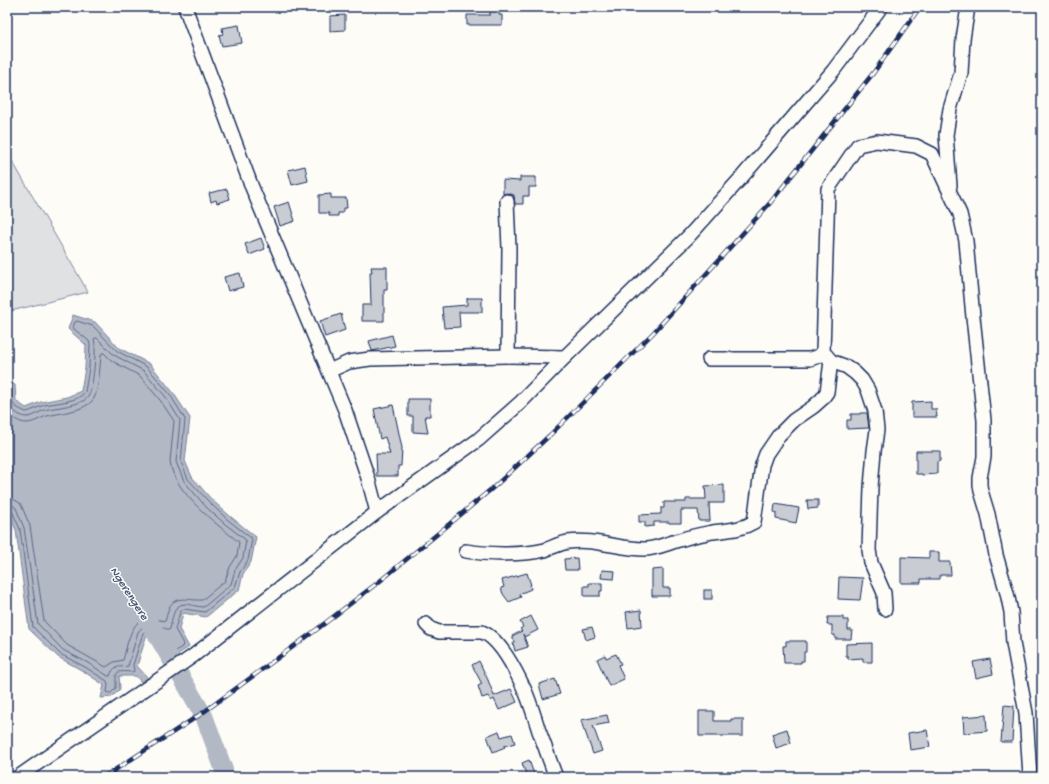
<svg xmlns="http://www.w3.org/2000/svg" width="1049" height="784" font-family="'Gochi Hand',sans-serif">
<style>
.green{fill:#e0e1e3;stroke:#7e88a0}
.water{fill:#b3b8c5;stroke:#76819c}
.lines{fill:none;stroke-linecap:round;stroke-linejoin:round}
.shore{stroke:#586687;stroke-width:1}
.river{stroke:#b3b8c5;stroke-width:18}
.building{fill:#c9ccd3;stroke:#1b2f5e}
.minor-casing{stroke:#1b2f5e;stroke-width:16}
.minor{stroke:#fdfcf7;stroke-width:13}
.rail-casing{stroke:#1b2f5e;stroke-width:4.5}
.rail{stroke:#fdfcf7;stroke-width:3;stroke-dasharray:9;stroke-linecap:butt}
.labels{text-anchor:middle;stroke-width:3;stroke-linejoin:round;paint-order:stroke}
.water-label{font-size:12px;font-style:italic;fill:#49587d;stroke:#fdfcf7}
</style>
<rect width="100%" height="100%" fill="#fdfcf7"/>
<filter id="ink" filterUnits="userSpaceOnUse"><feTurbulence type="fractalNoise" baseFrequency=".025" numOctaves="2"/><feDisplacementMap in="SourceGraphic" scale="8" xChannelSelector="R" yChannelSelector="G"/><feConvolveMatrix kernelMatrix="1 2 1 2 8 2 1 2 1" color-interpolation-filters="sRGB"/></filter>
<g filter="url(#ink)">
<path class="green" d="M7,152L88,292L7,312Z"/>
<path class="water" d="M73,315L95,322L119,348L150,364L172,391L190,418L185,461L192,477L212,500L231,517L256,537L251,562L243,574L239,590L206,617L183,613L179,629L189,647L172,658L160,635L147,634L137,666L148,678L141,682L136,676H119L120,689L112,697L101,698L104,685L83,671L58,657L29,629L16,530L7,509V381L15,385L16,401L26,408L41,402L67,397L81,391L85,368L86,345L68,329Z"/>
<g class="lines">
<g class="shore">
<path d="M7,385L11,388C12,404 10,405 26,412C32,411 38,407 44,405C54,403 79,402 85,392L89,368L90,344L89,341L74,329L73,327L75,322L77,321L93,326L117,351L147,367L169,393L185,419L181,462L188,479L210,503L228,520L251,538L252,540L248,560L240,572L235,587L205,612L184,609L180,612L175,629L183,644L182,647L175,651H174L162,632C157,630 147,628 143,633L133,665L134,671L133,672C114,671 116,670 116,688L111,693H109L107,692L108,685L107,681L85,667L60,654L33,627L20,529L12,511L10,509H7"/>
<path d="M7,404C10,409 20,417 27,417C33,417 39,412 44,410C55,407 81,406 88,397C93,390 97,348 94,339L95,338H97L114,355L144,371L165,396L180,420L176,462L184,481L206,507L225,524L246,540L243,558L235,570L231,584L204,607C197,607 190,604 184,604C173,605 172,620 170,629L169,630C160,626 145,621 138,632L128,666C119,668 114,664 110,676H108L88,663L63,650L38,624L24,528L16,508L12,505L7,504"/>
<path d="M7,414C13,417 19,423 26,423C34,423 40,418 47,416C59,413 85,411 93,400C99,392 100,365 101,355L102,353H104L112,361L140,376L160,400L174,421L170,462C174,492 216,524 239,542L237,556L230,567L225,581L202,600C190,601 175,594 169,608C167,612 167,617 165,621C159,620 152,618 146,619C130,621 127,647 123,660L114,662L106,667L67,645L44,621L30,526L22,507L20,503L13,499L7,498"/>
</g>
<path class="river" d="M145,615L204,716L224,770V777"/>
</g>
<g class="building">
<path d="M490,7H499V15H502V25H467V15H490Z"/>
<path d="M345,15V30L330,31V16Z"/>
<path d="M239,25L242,43L222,46L219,35L223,34L222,28Z"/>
<path d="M305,166L308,181L292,185L288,170Z"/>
<path d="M520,177H536V187H529V196H523V204H515L514,195L507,193L503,194V180L520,181Z"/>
<path d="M227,189L230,199L217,203L216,200L211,202L209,193Z"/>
<path d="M331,194V198H346L347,208H343V213H338V216H329V213H319V195Z"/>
<path d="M289,202L295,221L280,226L274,207Z"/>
<path d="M261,238L265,249L249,255L245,244Z"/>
<path d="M371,267H387V290H384V321H362V305H371L370,272H372Z"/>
<path d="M240,273L243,287L228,291L224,277Z"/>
<path d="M467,298H482V312H459L460,327L444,328L442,307L467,305Z"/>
<path d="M341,314L345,330L325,337L320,321Z"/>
<path d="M392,335L395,346L372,351L369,341Z"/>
<path d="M408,399H430V416H425L428,433L413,432V416H408Z"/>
<path d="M931,401V409H936L937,417H912V402Z"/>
<path d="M393,405L402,448L401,466H398V476H377L376,454H390L385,437L380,439L374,409Z"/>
<path d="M860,413H867L869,428L847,429V420H851V414H860Z"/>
<path d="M916,451H940V461L937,462V474L922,475V474H916Z"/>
<path d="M724,485V503H709L710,521H699L698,510H681V523H669V522H654V526L645,527V522H639V515L661,514V508H664V502H686V499H706L705,486Z"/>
<path d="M807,500H818V508L808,509Z"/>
<path d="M775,504L799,508L796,523L776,519V513L774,512Z"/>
<path d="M929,552H939V562H950L951,575H940V579H921V583H901V557L929,558Z"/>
<path d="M577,558L578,570H565L564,559Z"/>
<path d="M663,569V588H670V596H652V570Z"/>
<path d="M602,570L615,571L614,579L601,578Z"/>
<path d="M527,573L531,585H530L531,589L519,594L521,597L509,602L503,594L501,588L504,587L502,580Z"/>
<path d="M839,577L863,578L860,600L838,599Z"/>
<path d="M589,583H602V591H600V596H584V586H589Z"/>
<rect x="704" y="590" width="8" height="9"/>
<path d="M641,610L642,626L628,628L626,612Z"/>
<path d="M531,616L538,630L524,637L523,634L528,647L515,651L513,643L515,642L512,636L522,631L520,629L523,627L520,622Z"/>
<path d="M828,617H843V620H848V630H852L851,639H835V635H832V625H827Z"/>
<path d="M592,627L595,637L586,640L583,629Z"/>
<path d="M786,641H806V652H804V661H801V663H784L783,646H786Z"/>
<path d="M872,643V662H863V658L848,659V656H846V644Z"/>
<path d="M616,654L621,664L618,665L624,679L609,686L597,659L605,655L606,658Z"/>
<path d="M990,659L993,674L976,678L973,662Z"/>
<path d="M479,661L488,680L494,696L511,689L517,702L499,710L494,699L491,701L488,696L482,698L478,686L482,684L472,665Z"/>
<path d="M555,679L560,694L543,699L539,684Z"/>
<path d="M1004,705L1014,706L1012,742H1001Z"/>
<path d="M699,711H714V721H731V719H743V736H699Z"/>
<path d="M607,715L609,723L593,726L602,751L593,754L585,731H584L581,720Z"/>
<path d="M986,715L987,731L964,733L963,717Z"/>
<path d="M787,729L791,743L776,748L772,734Z"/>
<path d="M927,730L930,747L910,750L908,733Z"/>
<path d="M499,731L501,737L512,734L515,743L504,746L505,747L493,752L487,736Z"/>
<path d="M529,760L535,777H527L522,763Z"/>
</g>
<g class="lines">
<defs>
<g id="minor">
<path d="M185,7L251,185L345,410L368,478L377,512"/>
<path d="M950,186L946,135L950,109L961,73L963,39L968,7"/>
<path d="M507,201L509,248L508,356"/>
<path d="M826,355L831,361L847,367L855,373L862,380L868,390L875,411L877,430L874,451L871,487L869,550L871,563L884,593L885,609"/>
<path d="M709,359H810L819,356L823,352L828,189L858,145L877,141L916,146L932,154L960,214L966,241L973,317L984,420V457L980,478V485L981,491L988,514L996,555L1007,593L1011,612L1013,643L1026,713L1030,777"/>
<path d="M329,371L349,362L370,359L508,356L565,357"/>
<path d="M466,551C488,555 524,555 545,550C553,547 561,543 568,542C594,538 619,549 644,549C657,549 670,542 683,539C692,536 703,534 713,532C727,530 741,530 754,522L762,465L766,454L779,435L794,420L813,407L822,399L827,392L831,361"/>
<path d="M426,624L431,629L439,632H482C501,639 518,675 526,693C531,705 535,718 539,731C545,746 550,762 556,777"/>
<path d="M18,777L193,656L377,512L478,440L520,403L565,357L689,236L741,178L833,71L881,7"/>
</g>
</defs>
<use href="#minor" class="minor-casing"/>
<use href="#minor" class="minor"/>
<defs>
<path id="rail" d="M104,777L201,714L316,630L380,581L441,531L495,486L550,435L653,333L770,203L874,72L920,7"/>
</defs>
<use href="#rail" class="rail-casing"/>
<use href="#rail" class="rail"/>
</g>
</g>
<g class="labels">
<g class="water-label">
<text transform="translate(130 593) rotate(57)" y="4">Ngerengere</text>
</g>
</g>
<rect width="1049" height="784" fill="none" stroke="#fdfcf7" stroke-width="24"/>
<rect x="12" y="12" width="1025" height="760" fill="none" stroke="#1b2f5e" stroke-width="1.5" filter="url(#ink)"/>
</svg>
